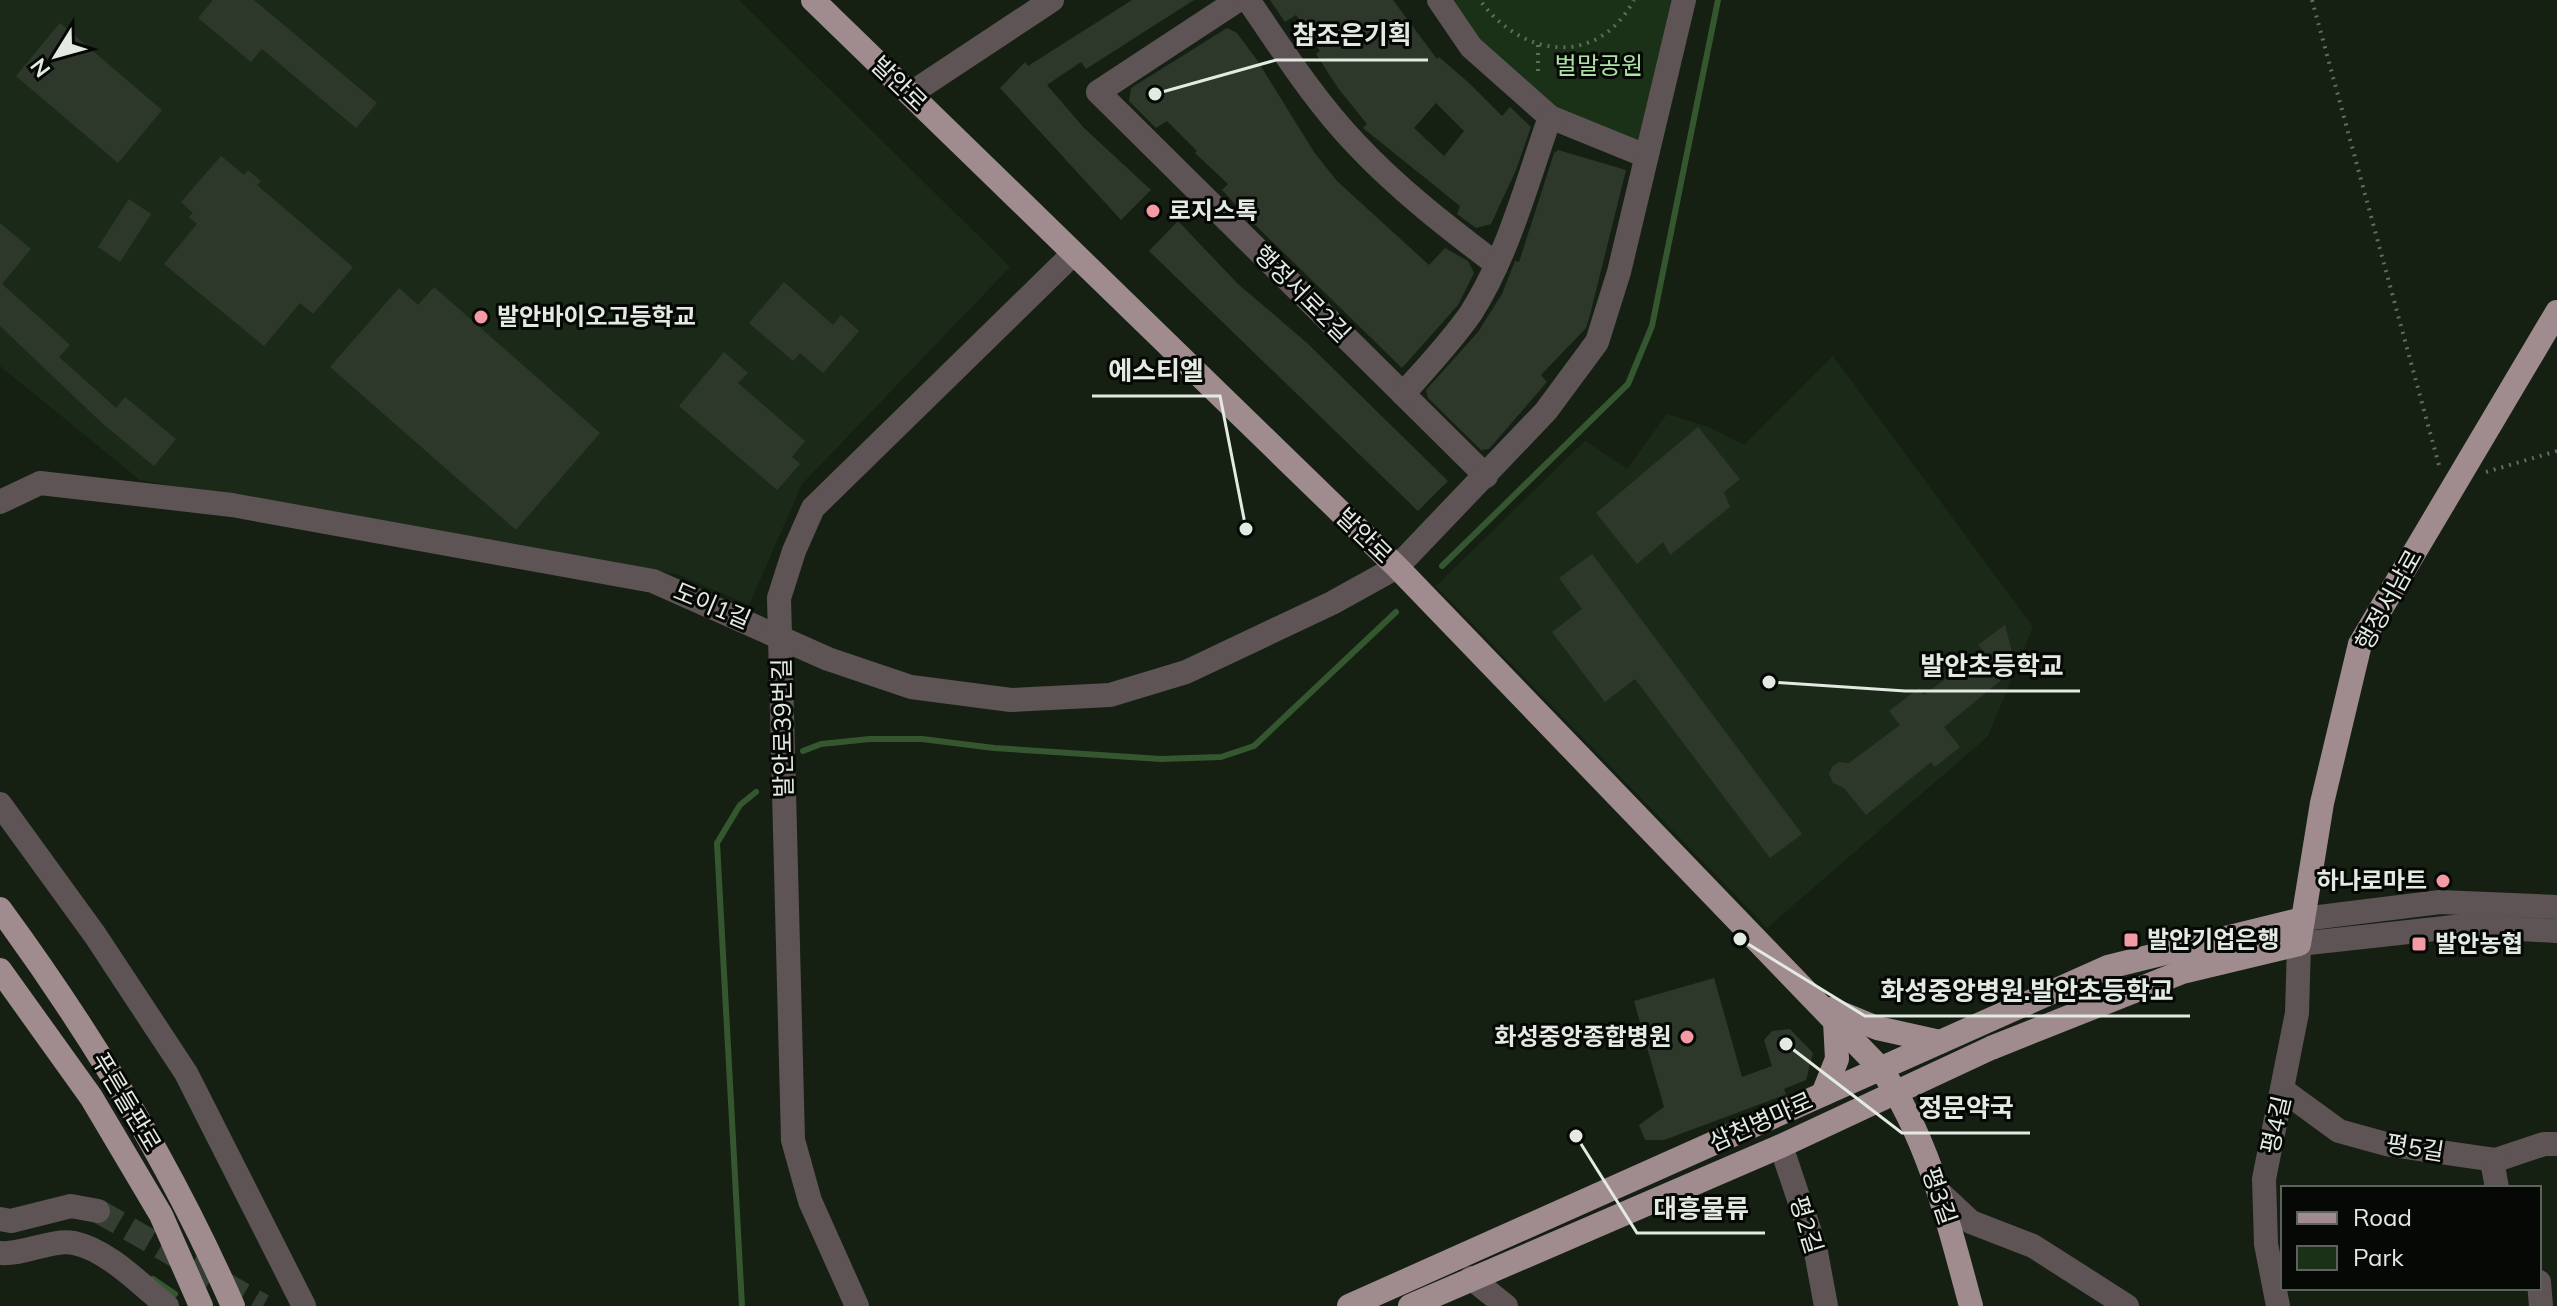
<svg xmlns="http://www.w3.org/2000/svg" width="2557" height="1306" font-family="Mulish,'Noto Sans KR',sans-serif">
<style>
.built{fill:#1b2a18}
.green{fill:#1a3117}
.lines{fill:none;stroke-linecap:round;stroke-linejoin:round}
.stream{stroke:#355730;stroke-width:6}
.building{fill:#2d382b;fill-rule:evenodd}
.minor-tunnel{stroke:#343e32;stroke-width:24;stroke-dasharray:24 12;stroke-linecap:butt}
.path{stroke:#626b60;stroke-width:4;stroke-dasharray:2 6;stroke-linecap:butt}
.minor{stroke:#5e5455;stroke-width:24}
.major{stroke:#a08c8e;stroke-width:24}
.poi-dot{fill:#f49aa5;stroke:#050804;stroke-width:3}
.labels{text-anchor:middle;stroke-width:6;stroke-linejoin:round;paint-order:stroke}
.park-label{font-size:24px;fill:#ace3a4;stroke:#050804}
.street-label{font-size:24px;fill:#e3eae2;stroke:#050804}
.poi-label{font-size:24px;font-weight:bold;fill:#e3eae2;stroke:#050804;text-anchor:start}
.leader{fill:none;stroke:#e3eae2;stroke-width:3}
.callout-dot{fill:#e3eae2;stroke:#050804;stroke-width:3}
.callout-label{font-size:26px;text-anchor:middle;font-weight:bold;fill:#e3eae2;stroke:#050804;stroke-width:6;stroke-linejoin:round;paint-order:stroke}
</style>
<rect width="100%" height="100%" fill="#152013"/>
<g class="built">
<path d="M0,0H739L1010,267L802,484L749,605L677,574L140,480L0,366Z"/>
<path d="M1833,356L2033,627L1988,736L1767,928L1436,586L1585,441L1627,469L1667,414L1709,427L1744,445Z"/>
</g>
<path class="green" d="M1439,0H1684L1646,156L1550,117Z"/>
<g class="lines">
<g class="stream">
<path d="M1442,566L1628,384L1652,326L1718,0"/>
<path d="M803,751L821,744L870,739H922L994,748L1161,759L1221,757L1254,746L1396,612"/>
<path d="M153,1279L175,1294"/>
<path d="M742,1306L717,843L740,805L756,792"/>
</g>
</g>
<g class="building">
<path d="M213,0H254L377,103L356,128L262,49L251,62L198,18Z"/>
<path d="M1132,0H1194L1086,69L1081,62L1047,85L1084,128L1151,190L1121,220L1000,88L1025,62L1028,66Z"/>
<path d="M1270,0H1393L1437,59L1439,57L1469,83L1502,116L1510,107L1531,127L1516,170L1491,224L1476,228L1457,214L1460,206L1363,128L1367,124L1338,88L1316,54L1320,51L1296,15L1285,22ZM1436,103L1464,131L1444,156L1414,128Z"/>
<path d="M60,23L162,110L118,163L16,76Z"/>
<path d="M1227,28L1237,33L1257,60L1314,152L1337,181L1429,265L1445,248L1468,261L1474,273L1458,305L1402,368L1248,218L1222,190L1228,184L1195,153L1197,151L1167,121L1156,128L1129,101L1131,88Z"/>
<path d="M1558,150L1626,170L1590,315L1586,328L1541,375L1547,382L1489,449L1481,450L1428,398L1426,390L1478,332L1502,294L1515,261L1519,262L1554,153Z"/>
<path d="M221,156L244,175L248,170L261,181L257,185L353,267L313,314L300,303L264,346L164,264L197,224L189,217L193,213L181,202Z"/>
<path d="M129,199L151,214L120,262L98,247Z"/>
<path d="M1178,221L1238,284L1307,343L1448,481L1418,511L1149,251Z"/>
<path d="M0,223L31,249L2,284L70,345L59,357L116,408L125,397L176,439L154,466L103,424L0,326Z"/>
<path d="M784,282L833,325L841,315L859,331L823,373L800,353L793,361L749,323Z"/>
<path d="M434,287L600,433L516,530L330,367L399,288L418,305Z"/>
<path d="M724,352L748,373L738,383L805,441L792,457L800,464L777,490L679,406Z"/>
<path d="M1698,427L1740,479L1724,492L1730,507L1670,555L1663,542L1637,564L1596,513Z"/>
<path d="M1592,554L1802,834L1770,858L1635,679L1605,702L1552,632L1582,609L1559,578Z"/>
<path d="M2005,625L2016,668L1944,727L1960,747L1935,767L1931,762L1866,815L1844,788L1833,783L1829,774L1832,767L1839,762L1849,763L1900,725L1889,711L1919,688L1924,695L1983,651L1978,645Z"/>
<path d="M1714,978L1742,1077L1772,1066L1764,1040L1772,1031L1790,1029L1813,1053L1806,1080L1784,1089L1786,1094L1782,1096L1664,1140H1645L1639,1125L1664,1107L1634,1001Z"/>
</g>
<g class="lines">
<path class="minor-tunnel" d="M98,1211L263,1306"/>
<g class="path">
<path d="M2312,0L2440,469"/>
<path d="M1482,3C1524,58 1598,67 1634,0"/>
<path d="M1538,45V76"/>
<path d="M2486,472L2557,451"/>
</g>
<g class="minor">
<path d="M1238,0L1098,92L1486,476"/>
<path d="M1248,0C1282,49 1314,100 1355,143C1398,189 1446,226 1496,264"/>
<path d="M1439,0L1471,47L1550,117L1646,156"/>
<path d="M910,94L1052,0"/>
<path d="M1403,394C1427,367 1451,342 1471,313C1508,255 1527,182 1550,117"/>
<path d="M0,502L40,483L232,505L653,581L828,659L911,687L1011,700L1110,695L1186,672L1332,603L1397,567L1546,411L1597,342L1619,272L1684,0"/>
<path d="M0,804L95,935L186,1073L304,1306"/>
<path d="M2303,919L2440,902L2557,907"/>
<path d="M2284,1091L2339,1131L2386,1144L2496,1160L2544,1144H2557"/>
<path d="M1781,1146L1815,1247L1826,1306"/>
<path d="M2496,1160L2493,1166L2497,1188"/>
<path d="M1941,1194L1971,1222L2033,1246L2127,1306"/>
<path d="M0,1219L11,1221L71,1206L98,1211"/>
<path d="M0,1253C24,1255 51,1239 74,1243C108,1250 141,1285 167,1306"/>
<path d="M1471,1278L1506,1306"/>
<path d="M2539,1282L2541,1306"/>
<path d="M857,1306L810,1201L793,1140L779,598L794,551L813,508L1073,254"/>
<path d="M2278,1306L2266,1244L2264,1179L2297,1013L2299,944L2463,926L2557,931"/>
</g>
<g class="major">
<path d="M813,0L1397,567L1881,1069C1929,1139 1949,1225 1971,1306"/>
<path d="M0,909C91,1033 171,1165 233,1306"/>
<path d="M0,970L91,1097L161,1215L201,1306"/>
<path d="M1831,1009L1877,1028L1940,1042"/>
<path d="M1823,1094L1837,1059L1835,1021"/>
<path d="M1349,1306L2108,967L2303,919"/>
<path d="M1410,1306L1781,1146L1991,1048L2182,972L2299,944L2322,803L2360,644L2557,312"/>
</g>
</g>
<g class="poi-dot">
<circle cx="1153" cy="211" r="8"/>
<circle cx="481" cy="317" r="8"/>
<circle cx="2443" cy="881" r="8"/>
<rect x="2123" y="932" width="16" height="16" rx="4"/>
<rect x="2411" y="936" width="16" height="16" rx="4"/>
<circle cx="1687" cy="1037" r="8"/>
</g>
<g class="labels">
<g class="park-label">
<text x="1599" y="74">벌말공원</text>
</g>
<g class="street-label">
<text transform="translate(899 84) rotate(44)" y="8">발안로</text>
<text transform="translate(1302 294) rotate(45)" y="8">행정서로2길</text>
<text transform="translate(1364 536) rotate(44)" y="8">발안로</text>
<text transform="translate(2389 600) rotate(-61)" y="8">행정서남로</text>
<text transform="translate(712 606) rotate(23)" y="8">도이1길</text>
<text transform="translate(783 728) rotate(-91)" y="8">발안로39번길</text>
<text transform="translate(126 1102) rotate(59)" y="8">푸른들판로</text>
<text transform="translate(1761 1122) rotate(-24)" y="8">삼천병마로</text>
<text transform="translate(2276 1125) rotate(-77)" y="8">평4길</text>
<text transform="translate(2415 1148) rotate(9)" y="8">평5길</text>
<text transform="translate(1939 1196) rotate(71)" y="8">평3길</text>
<text transform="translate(1806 1225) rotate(73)" y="8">평2길</text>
</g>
<g class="poi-label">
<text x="1169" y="219">로지스톡</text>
<text x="497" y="325">발안바이오고등학교</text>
<text x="2427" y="889" text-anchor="end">하나로마트</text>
<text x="2147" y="948">발안기업은행</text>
<text x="2435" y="952">발안농협</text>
<text x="1671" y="1045" text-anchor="end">화성중앙종합병원</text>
</g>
</g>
<path class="leader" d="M1155 94L1276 60H1428M1246 529L1220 396H1092M1769 682L1905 691H2080M1740 939L1865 1016H2190M1786 1044L1902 1133H2030M1576 1136L1637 1233H1765"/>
<g class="callout-dot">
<circle cx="1155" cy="94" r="8"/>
<circle cx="1246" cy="529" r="8"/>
<circle cx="1769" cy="682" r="8"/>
<circle cx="1740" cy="939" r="8"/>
<circle cx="1786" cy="1044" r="8"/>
<circle cx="1576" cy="1136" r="8"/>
</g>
<g class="callout-label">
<text x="1352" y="44">참조은기획</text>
<text x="1156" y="380">에스티엘</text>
<text x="1992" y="675">발안초등학교</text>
<text x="2027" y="1000">화성중앙병원.발안초등학교</text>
<text x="1966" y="1117">정문약국</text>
<text x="1701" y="1218">대흥물류</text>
</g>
<rect x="2281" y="1186" width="260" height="104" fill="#050804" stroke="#5e625d" stroke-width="2"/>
<rect x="2297" y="1212" width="40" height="12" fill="#a08c8e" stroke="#5e625d" stroke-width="2"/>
<text x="2353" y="1226" font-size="24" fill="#e3eae2">Road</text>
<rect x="2297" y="1246" width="40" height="24" fill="#1a3117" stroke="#5e625d" stroke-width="2"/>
<text x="2353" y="1266" font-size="24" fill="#e3eae2">Park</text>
<g transform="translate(56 56) rotate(233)" stroke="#050804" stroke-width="6" paint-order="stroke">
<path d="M0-6L14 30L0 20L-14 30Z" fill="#e3eae2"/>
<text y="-12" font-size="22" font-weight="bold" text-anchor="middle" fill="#e3eae2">N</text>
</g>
</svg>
